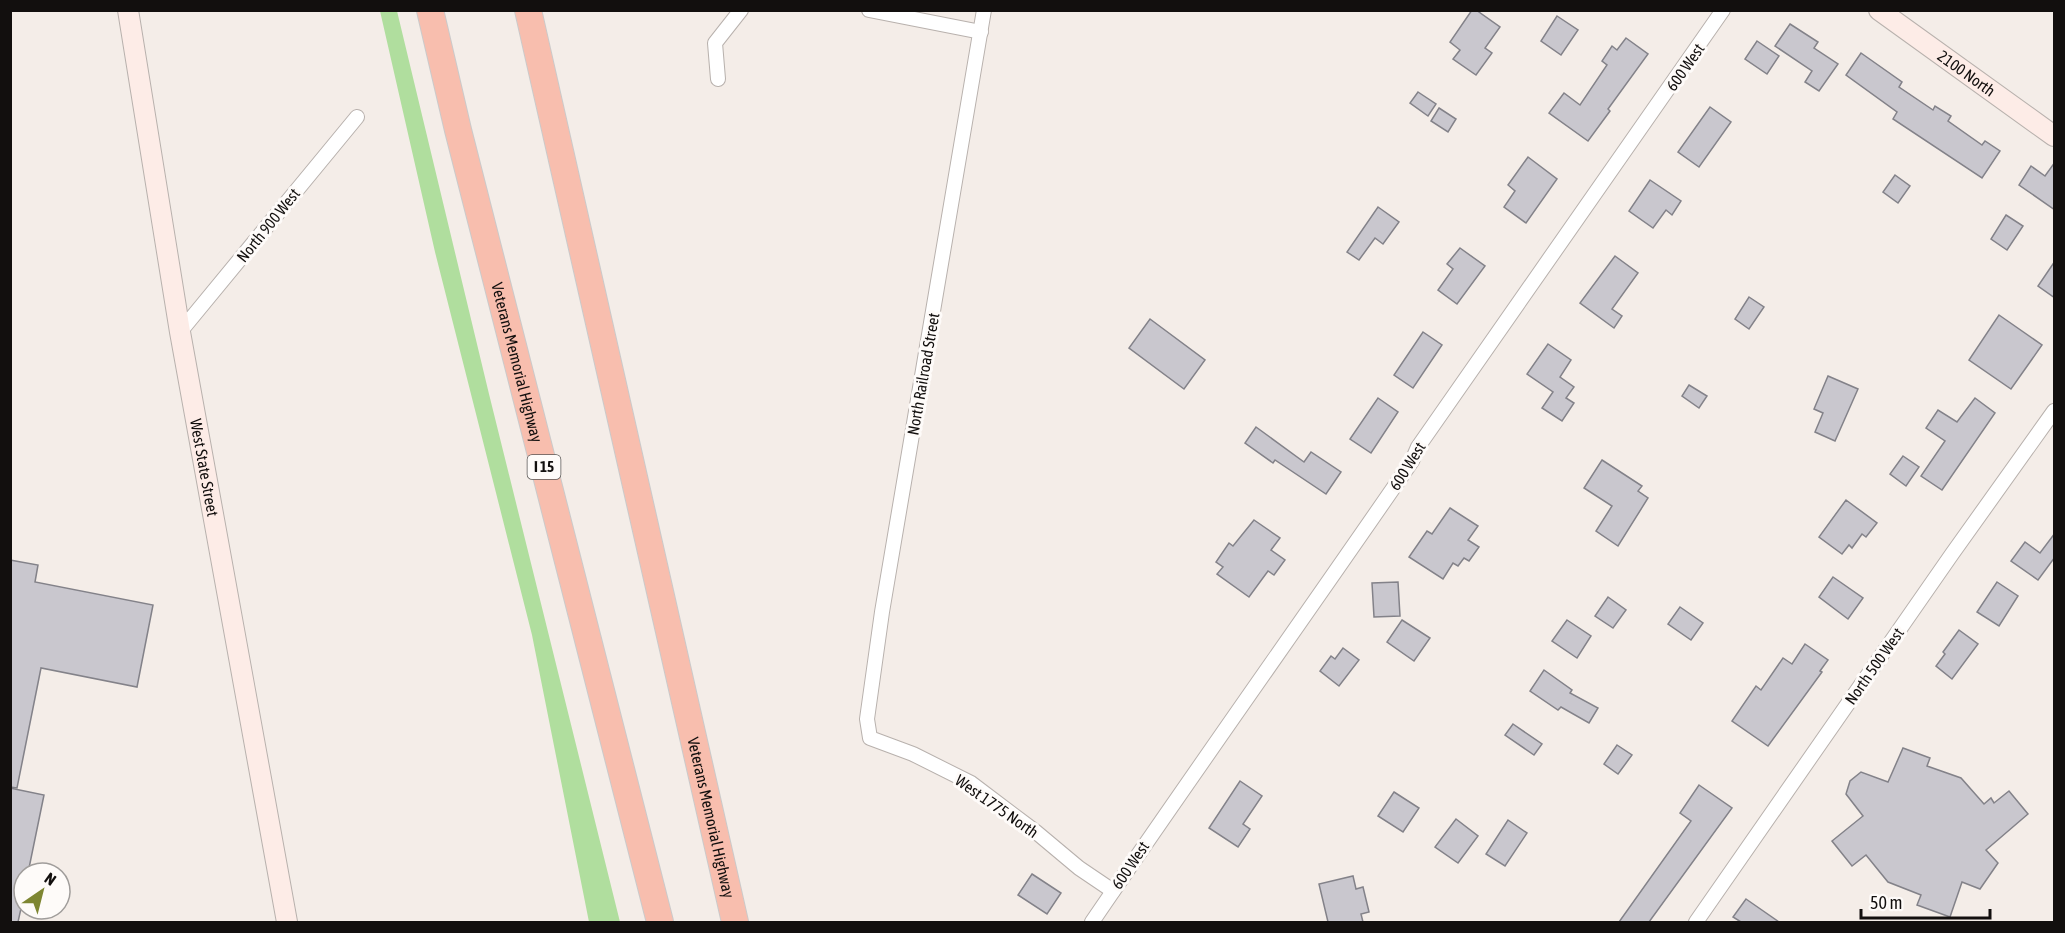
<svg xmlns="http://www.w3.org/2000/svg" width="2065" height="933" font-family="'Asap Condensed',sans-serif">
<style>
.green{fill:#b0de9e}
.building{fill:#c9c7ce;stroke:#838289;stroke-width:1.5}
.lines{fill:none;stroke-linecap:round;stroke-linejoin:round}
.street-casing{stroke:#b8b1ad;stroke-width:16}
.secondary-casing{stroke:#b8b1ad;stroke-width:22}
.highway-casing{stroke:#cbcaca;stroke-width:28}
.street{stroke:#fff;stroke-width:14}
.secondary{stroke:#fdece7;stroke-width:20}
.highway{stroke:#f8beae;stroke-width:26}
.labels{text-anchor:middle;stroke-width:6;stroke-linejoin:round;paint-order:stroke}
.shield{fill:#fefbf9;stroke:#595654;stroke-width:1.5}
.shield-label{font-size:15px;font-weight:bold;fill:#120f0e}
.street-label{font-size:16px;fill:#120f0e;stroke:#fefbf9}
</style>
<rect width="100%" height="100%" fill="#f4ede8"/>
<path class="green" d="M380,11H397L489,394L620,922H589L532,635L435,252Z"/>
<g class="building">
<path d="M1472,10H1476L1500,27L1485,48L1492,53L1476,75L1453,59L1460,50L1450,42Z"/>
<path d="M1557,16L1578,30L1561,55L1541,41Z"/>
<path d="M1790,24L1818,42L1814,48L1838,64L1819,91L1805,82L1812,71L1775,46Z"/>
<path d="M1626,38L1648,54L1608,109L1610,111L1588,141L1549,113L1564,93L1580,105L1607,65L1602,61L1612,46L1617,50Z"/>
<path d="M1757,41L1779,56L1767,74L1745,59Z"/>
<path d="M1861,53L1902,82L1899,87L1933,110L1935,106L1951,116L1948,121L1982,145L1985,141L2000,151L1982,178L1893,119L1897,112L1846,75Z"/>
<path d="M1418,92L1436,104L1428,116L1410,103Z"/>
<path d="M1710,107L1731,122L1699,167L1678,152Z"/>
<path d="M1439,108L1456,119L1448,132L1431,121Z"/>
<path d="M1528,157L1557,179L1526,223L1504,207L1515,191L1508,185Z"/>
<path d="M2055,162V210L2019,185L2031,166L2045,176Z"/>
<path d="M1895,175L1910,186L1898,203L1883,192Z"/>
<path d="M1650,180L1681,201L1672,215L1666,210L1653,228L1629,211Z"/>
<path d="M1378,207L1399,222L1383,244L1375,238L1359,260L1347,252Z"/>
<path d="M2006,215L2023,226L2007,250L1991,239Z"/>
<path d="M1460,248L1485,266L1457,304L1438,290L1453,269L1447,264Z"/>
<path d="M1615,256L1638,273L1612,309L1622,316L1614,328L1580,303Z"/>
<path d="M2055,261V298L2038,286Z"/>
<path d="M1749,297L1764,307L1749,329L1735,319Z"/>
<path d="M1999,315L2042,345L2011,389L1969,360Z"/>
<path d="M1150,319L1205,360L1184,389L1129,348Z"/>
<path d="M1423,332L1442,345L1413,388L1394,375Z"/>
<path d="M1548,344L1571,360L1560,377L1574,387L1566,398L1574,403L1562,421L1542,408L1553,392L1527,374Z"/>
<path d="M1828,376L1858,389L1835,441L1815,432L1823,413L1814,409Z"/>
<path d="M1689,385L1707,396L1699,408L1682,396Z"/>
<path d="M1378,398L1398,412L1371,453L1350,439Z"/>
<path d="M1975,398L1995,413L1942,490L1921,476L1945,441L1926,428L1938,410L1957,422Z"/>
<path d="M1256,427L1304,462L1311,452L1341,472L1326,494L1275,460L1273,463L1245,443Z"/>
<path d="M1903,456L1919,467L1906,486L1890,474Z"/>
<path d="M1602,460L1642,486L1638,491L1648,498L1618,546L1596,531L1612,506L1584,488Z"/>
<path d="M1846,500L1877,523L1866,537L1862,534L1852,548L1849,545L1842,554L1819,537Z"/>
<path d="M1450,508L1478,526L1468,540L1479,547L1469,561L1464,558L1458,566L1453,563L1443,579L1409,557L1427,531L1432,534Z"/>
<path d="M1254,520L1280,538L1271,550L1285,560L1274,575L1268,571L1249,597L1217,574L1223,567L1216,562L1229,543L1233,546Z"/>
<path d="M2055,533V557L2038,580L2011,561L2025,542L2040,553Z"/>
<path d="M10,560L38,565L35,582L153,605L137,687L41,668L17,788L10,787Z"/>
<path d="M1833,577L1863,598L1848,619L1819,597Z"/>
<path d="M1398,582L1400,616L1374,617L1372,583Z"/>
<path d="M1997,582L2018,596L1999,626L1977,612Z"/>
<path d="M1608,597L1626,610L1613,628L1595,616Z"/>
<path d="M1680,607L1703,623L1691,640L1668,624Z"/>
<path d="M1402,620L1430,638L1414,661L1387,642Z"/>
<path d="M1567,620L1591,636L1577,658L1552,641Z"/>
<path d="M1959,630L1978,644L1952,679L1936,666L1945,654L1943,652Z"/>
<path d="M1805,644L1828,660L1820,671L1822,672L1768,746L1732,721L1756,686L1761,690L1783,658L1792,664Z"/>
<path d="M1343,648L1359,660L1339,686L1320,671L1331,656L1335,659Z"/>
<path d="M1544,670L1572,690L1570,693L1598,708L1589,723L1561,707L1558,710L1530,691Z"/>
<path d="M1513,724L1542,744L1534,755L1505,735Z"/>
<path d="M1617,745L1632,755L1618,774L1604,764Z"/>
<path d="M1903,748L1930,758L1927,766L1961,778L1984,804L1991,798L1994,803L2009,791L2028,814L1986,850L1998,863L1980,889L1962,882L1950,917L1917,905L1921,895L1888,882L1866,855L1852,866L1832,841L1863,816L1846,794L1850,781L1861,772L1888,782Z"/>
<path d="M1240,781L1262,796L1243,824L1250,829L1238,847L1209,828Z"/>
<path d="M1699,785L1732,808L1649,922H1619L1691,821L1680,813Z"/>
<path d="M10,788L44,795L28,873H24V895L18,922H10Z"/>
<path d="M1394,792L1419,808L1403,832L1378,816Z"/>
<path d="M1456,819L1478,836L1458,863L1435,847Z"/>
<path d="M1508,820L1527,833L1505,866L1486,854Z"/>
<path d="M1032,874L1061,893L1047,914L1018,895Z"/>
<path d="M1353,876L1356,889L1363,887L1369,912L1361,914L1363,922H1328L1319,884Z"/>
<path d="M1746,899L1779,922H1741L1733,917Z"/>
</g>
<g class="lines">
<defs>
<g id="street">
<path d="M869,10L981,32"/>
<path d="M984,10L882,612L867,719L870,738L913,754L971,783L1036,832L1079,868L1113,891"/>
<path d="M718,79L715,43L741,10"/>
<path d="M180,332L357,117"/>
<path d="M1092,922C1197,768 1306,615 1412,461L1418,447L1723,10"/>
<path d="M1696,922L1952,554L2054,411"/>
</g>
<g id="secondary">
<path id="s1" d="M128,10L180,332L287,922"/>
<path id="s2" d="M1879,10L2054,136"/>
</g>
<g id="highway">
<path id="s3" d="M430,10L458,130L660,922"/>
<path id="s4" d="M528,10L735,922"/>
</g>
</defs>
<use href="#street" class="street-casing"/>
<use href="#secondary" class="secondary-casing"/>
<use href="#highway" class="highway-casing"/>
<use href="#street" class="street"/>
<use href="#secondary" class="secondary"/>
<use href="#highway" class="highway"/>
</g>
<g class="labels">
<rect class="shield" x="527.5" y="455" width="33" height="24" rx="4.5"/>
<g class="shield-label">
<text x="544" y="472">I 15</text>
</g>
<g class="street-label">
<text transform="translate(1685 67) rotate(-55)" y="6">600 West</text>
<text dy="6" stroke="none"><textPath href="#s2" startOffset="108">2100 North</textPath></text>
<text transform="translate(268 225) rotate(-51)" y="6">North 900 West</text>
<text dy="6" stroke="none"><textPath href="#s3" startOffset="363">Veterans Memorial Highway</textPath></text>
<text transform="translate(923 374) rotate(-80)" y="6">North Railroad Street</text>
<text transform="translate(1407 466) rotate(-58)" y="6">600 West</text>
<text dy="6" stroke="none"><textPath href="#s1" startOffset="464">West State Street</textPath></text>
<text transform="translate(1874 666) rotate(-55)" y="6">North 500 West</text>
<text transform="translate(997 806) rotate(35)" y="6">West 1775 North</text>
<text dy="6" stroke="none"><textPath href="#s4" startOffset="828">Veterans Memorial Highway</textPath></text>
<text transform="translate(1130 865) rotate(-56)" y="6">600 West</text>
</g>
</g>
<rect width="2065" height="933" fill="none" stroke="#120f0e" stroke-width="24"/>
<g transform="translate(42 891) rotate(35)"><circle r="28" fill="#fefbf9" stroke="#a09d9b" stroke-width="1.5"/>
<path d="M0-4.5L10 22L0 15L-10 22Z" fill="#7e8632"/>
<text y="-9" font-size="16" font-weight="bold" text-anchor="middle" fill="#120f0e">N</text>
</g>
<path d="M1861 909v9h129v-9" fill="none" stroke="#120f0e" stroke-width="3"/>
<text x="1870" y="909" font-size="18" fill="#120f0e" stroke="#fefbf9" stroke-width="4.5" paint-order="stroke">50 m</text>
</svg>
